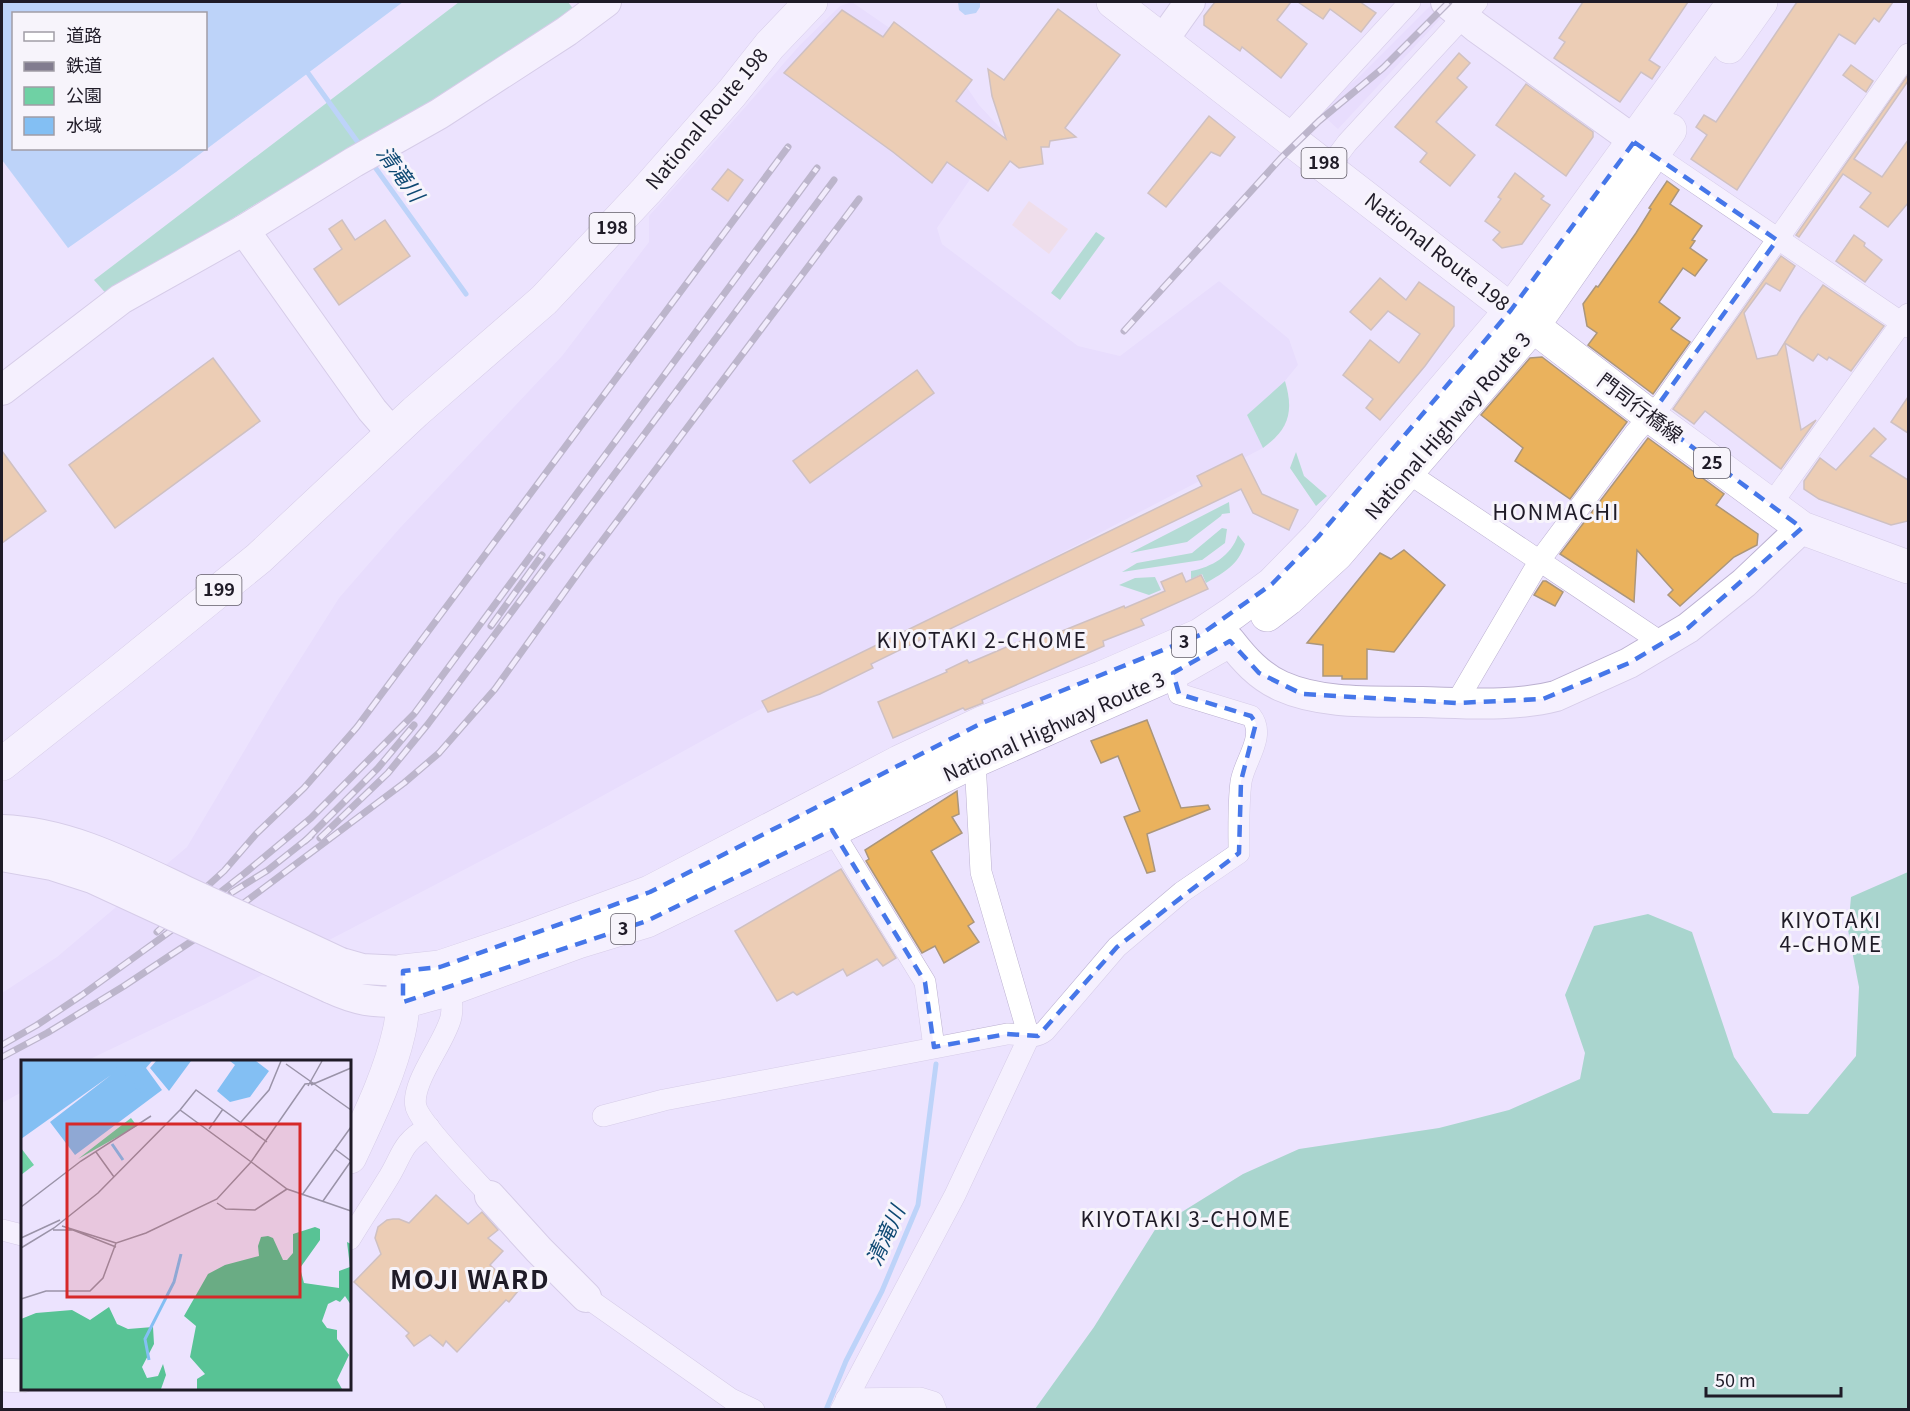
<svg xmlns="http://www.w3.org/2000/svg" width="1910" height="1411" font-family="Georgia,'Noto Sans JP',serif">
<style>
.built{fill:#e2d5fd}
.industrial{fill:#f2d7d6}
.green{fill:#6fd1a4}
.forest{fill:#58c395}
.water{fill:#83bff3;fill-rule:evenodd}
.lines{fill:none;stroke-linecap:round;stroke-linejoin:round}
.stream{stroke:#83bff3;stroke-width:5}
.building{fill:#eab25d;stroke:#ab967b;stroke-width:1.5}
.street-casing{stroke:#bbb0d0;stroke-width:22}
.secondary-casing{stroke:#bbb0d0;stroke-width:32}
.primary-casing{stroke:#bbb0d0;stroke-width:34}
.highway-casing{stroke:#bbb0d0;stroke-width:34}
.street{stroke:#fff;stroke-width:21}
.secondary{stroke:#fff;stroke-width:30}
.primary{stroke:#fff;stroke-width:33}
.highway{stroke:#fff;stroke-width:33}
.rail-casing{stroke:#827c8f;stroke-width:7}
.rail{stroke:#f7f4fb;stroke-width:4.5;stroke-dasharray:14;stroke-linecap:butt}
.secondary-bridge-casing{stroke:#bbb0d0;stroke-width:32;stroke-linecap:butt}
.secondary-bridge{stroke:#fff;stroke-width:30}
.marked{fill:none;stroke:#4677e9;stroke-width:4.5;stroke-dasharray:12 8;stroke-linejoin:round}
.labels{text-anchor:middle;stroke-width:6;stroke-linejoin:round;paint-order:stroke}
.shield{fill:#f7f4fb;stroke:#605c67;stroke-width:1.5}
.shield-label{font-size:18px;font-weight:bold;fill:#1f1b27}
.street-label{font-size:20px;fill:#1f1b27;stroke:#f7f4fb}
.water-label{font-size:21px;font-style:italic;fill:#0e4973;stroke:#f7f4fb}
.neighbourhood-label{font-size:21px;letter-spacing:1.5px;fill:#1f1b27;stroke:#f7f4fb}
.quarter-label{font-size:22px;letter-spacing:1.5px;fill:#1f1b27;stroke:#f7f4fb}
.district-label{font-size:26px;font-weight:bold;letter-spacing:1.5px;fill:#1f1b27;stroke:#f7f4fb}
.inset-river{fill:none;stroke:#83bff3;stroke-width:3}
.inset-road{fill:none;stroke:#9a93a8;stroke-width:1.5}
.view{fill:#d62828;fill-opacity:0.15;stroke:#d62828;stroke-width:3}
.inset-edge{fill:none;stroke:#1f1b27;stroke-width:3}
</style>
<rect width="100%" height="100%" fill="#ece3fe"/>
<g class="built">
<path d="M852,2L959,76L979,105L1003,131L937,228L942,244L1078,346L1120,356L1219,281L1289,339L1298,365L1280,387L1247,415L1263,448L738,721L546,827L218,998L86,1061L22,1062V1092L2,1103V993L57,957L187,847L275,699L339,598L399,529L562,356L649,242V216L800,45L840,6Z"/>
<path d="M1430,6L1443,16L1338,129L1318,111L1359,77Z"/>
</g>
<path class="industrial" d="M1029,201L1068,229L1049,254L1012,225Z"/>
<g class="green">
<path d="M459,2H568L574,10L474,83L259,202L161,263L110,298L94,280Z"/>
<path d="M1096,232L1105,238L1060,300L1051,293Z"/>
<path d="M1285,381C1294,412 1289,429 1263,448L1247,415Z"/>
<path d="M1296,452L1304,476L1327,496L1316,506L1290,468Z"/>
<path d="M1229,502L1230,513L1222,514L1221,516L1187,542L1130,553Z"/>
<path d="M1222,528L1227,529L1225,543L1202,560L1122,572L1137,563L1192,553Z"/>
<path d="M1238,535L1245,544C1238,565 1225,572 1206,583L1202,574L1191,579V571C1212,567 1231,556 1238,535Z"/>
<path d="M1155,577L1161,590L1149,595L1119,585L1135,578Z"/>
</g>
<path class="forest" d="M1908,872V1409H1035L1094,1327L1156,1228L1243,1174L1299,1149L1439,1128L1509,1110L1580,1079L1585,1053L1565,995L1594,926L1648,914L1692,932L1734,1057L1773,1113L1808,1114L1856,1056L1859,987L1848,930L1851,897Z"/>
<g class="water">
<path d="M2,2H403L176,172L68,248L2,160ZM14,14H206V148H14Z"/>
<path d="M958,2H980V7L976,13L965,15L959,10Z"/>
</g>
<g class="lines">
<g class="stream">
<path d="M308,73L362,148"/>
<path d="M372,163L466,294"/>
<path d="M826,1410L846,1361L882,1291L918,1205L936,1064"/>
</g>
</g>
<g class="building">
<path d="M1215,2H1291L1277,20L1307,44L1281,78L1242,47L1240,51L1204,25V16Z"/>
<path d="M1298,2H1360L1376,13L1361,32L1330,9L1323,19Z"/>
<path d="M1583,2H1688L1649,60L1660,67L1652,79L1641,72L1620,102L1554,58L1565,42L1559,38Z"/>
<path d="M1797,2H1893L1879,22L1874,18L1855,44L1839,34L1737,190L1691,159L1707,135L1696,127L1704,115L1716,122Z"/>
<path d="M1058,9L1120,55L1065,128L1076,137L1050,141L1049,147H1041L1043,164L1019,168L1010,161L988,191L947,162L932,183L893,152L784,73L842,10L883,37L894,22L972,80L956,101L1006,139L992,96L988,69L1004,80Z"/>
<path d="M1459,53L1470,63L1457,78L1467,87L1436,122L1475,155L1450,186L1420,162L1427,153L1395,127Z"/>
<path d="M1851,65L1873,81L1866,92L1843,75Z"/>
<path d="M1908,75V81L1854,159L1882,177L1908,140V203L1888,227L1860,207L1871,193L1843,174L1799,237L1796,235Z"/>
<path d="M1526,84L1593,132V137L1566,176L1496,125Z"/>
<path d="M1209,116L1235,137L1220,156L1211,152L1166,207L1148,193Z"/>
<path d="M728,169L743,180L728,201L712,189Z"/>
<path d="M1515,173L1544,196L1541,199L1550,205L1522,244L1502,248L1493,240L1500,232L1485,221L1501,199L1498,197Z"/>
<path d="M1667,181L1679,190L1670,204L1702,226L1692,240L1695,241L1690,248L1707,260L1695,276L1683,268L1659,302L1680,318L1671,329L1690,342L1653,394L1588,345L1597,333L1587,326L1583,304L1596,286L1598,287L1636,233L1651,209L1649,208Z"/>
<path d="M342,220L355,240L385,220L410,256L339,305L314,269L342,249L329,229Z"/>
<path d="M1854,235L1865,243L1864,246L1882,260L1865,282L1836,261Z"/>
<path d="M1781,256L1795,266L1780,291L1766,283L1744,313L1757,359L1777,355L1801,316L1823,285L1884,326L1851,371L1829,357L1827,360L1818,354L1813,361L1785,343L1801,430L1816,420L1781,469L1705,411L1694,424L1673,409Z"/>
<path d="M1380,278L1406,300L1419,282L1454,307V326L1425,366L1380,420L1366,408L1373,399L1343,375L1370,340L1399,363L1420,334L1388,311L1371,330L1350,312Z"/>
<path d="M1542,357L1627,422L1570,499L1515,461L1523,448L1481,415L1530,358Z"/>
<path d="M213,358L260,421L115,528L69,465Z"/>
<path d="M917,370L934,393L810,483L793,461Z"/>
<path d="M1908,397V433L1891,422Z"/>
<path d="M1874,428L1886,439L1870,456L1908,480V521L1891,525L1819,499L1804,489V481L1820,458L1836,470Z"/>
<path d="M1648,438L1724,494L1716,505L1758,534L1757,545L1734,557L1680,606L1668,595L1673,590L1637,550L1634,602L1560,554Z"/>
<path d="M2,451L46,511L2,543Z"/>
<path d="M1242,454L1262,494L1298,510L1289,530L1253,513L1241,489L925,641L924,638L871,664L873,668L820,694L768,712L762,701L1202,486L1197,476Z"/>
<path d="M1404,550L1445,585L1394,652L1367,649V679H1342V676H1323V645L1307,643L1380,553L1391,559Z"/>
<path d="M1182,573L1186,582L1201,575L1208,589L1141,619L1144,625L1103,641L1104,646L982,700L983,703L965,710L963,708L893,738L878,702L947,672L946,670L967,660L969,663L1037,634L1040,640L1124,606L1125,608L1165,591L1161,582Z"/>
<path d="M1543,581H1546L1563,592L1555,606L1534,595Z"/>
<path d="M1147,720L1181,808L1208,805L1210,809L1147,834L1155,871L1147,873L1124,817L1140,811L1118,756L1101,763L1091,741Z"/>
<path d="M957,791L959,814L952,817L962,833L931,851L974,922L968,926L979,942L944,963L935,946L922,953L866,861L869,859L865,850Z"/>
<path d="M841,869L896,958L883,966L877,959L847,976L843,969L797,995L793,992L777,1001L735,931Z"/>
<path d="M436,1195L468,1224L482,1212L498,1230L488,1238L503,1251L490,1265L518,1291L509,1302L506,1300L457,1352L446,1341L443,1346L430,1335L414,1346L406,1336L409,1333L354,1282L381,1254L375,1238L378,1227L387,1220L393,1219H399L409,1223Z"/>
</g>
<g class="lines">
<defs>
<g id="street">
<path d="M1287,136L1410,2"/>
<path d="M1653,154L1908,327"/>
<path d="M1329,167L1347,143L1477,2"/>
<path d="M1398,466L1662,643"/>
<path d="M1770,506L1908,314"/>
<path d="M1456,703L1540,560L1635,433L1663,402L1908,54"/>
<path d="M832,830L925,982L934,1047"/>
<path d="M450,989C452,999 453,1007 451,1017C446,1041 410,1083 416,1107C422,1126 474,1178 490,1196"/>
<path d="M603,1116L664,1100L1007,1034C1022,1033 1032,1041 1045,1031L1117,947L1182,892L1239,853C1239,830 1238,805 1241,782C1244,761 1267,736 1251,716L1179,694L1173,673"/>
<path d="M2,1230L22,1235"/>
<path d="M350,1239C362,1219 375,1200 387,1180C403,1155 400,1143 429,1127"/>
<path d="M586,1297L731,1399L754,1410"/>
<path d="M846,1399L920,1398L933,1402L936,1410"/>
<path d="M841,1410L955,1195L1029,1037L981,872L975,761L972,751"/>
</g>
<g id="secondary">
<path d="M1446,2L1476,27L1653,154"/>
<path d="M1163,40L1190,2"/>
<path d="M244,230L372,410L392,433"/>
<path d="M2,390L121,299L244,230L354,162L439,114L567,31L606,2"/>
<path d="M1230,641C1244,659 1259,676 1281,686C1323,705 1377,701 1422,702C1466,703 1514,707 1556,696L1629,663L1688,628L1744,583L1802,528"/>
<path d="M341,963L362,969L403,971"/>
<path d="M330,988C358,1001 372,1002 403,1002"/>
<path d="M490,1196L539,1250L586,1297"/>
</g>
<path id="primary" d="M1533,326L1650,416L1802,528L1908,567"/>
<g id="highway">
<path d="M1113,2L1529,324"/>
<path d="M1729,47L1761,2"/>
<path d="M1267,615L1288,599L1337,554L1533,326L1670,130"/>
<path d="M2,764L121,670L259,558L415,412L544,300L646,191L732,93L770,45L811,2"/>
<path d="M403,1002L450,989L578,942L647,921L975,761L1173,673L1222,645"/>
<path d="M350,1157C369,1116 389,1076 399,1032C404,1012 403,991 403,971L440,967L523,939L650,892L899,762L982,723L1101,678L1200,635L1233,613L1272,584L1318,537L1511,310L1734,2"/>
<path d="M2,1375L22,1376"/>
</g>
</defs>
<use href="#street" class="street-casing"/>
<use href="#secondary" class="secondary-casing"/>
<use href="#primary" class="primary-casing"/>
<use href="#highway" class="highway-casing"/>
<use href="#street" class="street"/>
<use href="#secondary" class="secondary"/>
<use href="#primary" class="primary"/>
<use href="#highway" class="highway"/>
<defs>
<g id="rail">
<path d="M1124,331L1281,158L1319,121L1383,68L1449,2"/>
<path d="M491,626L542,555"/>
<path d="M320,838L388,773L428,724L834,180"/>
<path d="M305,841L378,768L414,725"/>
<path d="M231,893L268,870L311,836"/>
<path d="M157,932L224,871L256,834L304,788L357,727L788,147"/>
<path d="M2,1045L37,1025L82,995L172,930L245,873L311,818L414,714L817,168"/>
<path d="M2,1057L47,1033L124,986L201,935L404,783L439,753L495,689L581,569L859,199"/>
</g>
</defs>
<use href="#rail" class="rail-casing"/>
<use href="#rail" class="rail"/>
<defs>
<g id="secondary-bridge">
<path d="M2,830C68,832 128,864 187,892C239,916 290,939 341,963"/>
<path d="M2,856L52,865L92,878L330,988"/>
</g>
</defs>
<use href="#secondary-bridge" class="secondary-bridge-casing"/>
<use href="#secondary-bridge" class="secondary-bridge"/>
</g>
<path d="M0 0H1910V1411H0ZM1634,142L1777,240L1650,416L1802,528L1688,628L1629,663L1543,699L1456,703L1302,694L1259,673L1230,641L1173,673L1179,694L1251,716L1256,723L1241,781L1239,853L1117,947L1038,1036L1007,1034L934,1047L925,982L832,830L647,921L403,1002V971L440,967L650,892L982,723L1200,635L1272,584L1318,537L1511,310Z" fill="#ece3fe" fill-opacity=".55" fill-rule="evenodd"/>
<path class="marked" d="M1634,142L1777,240L1650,416L1802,528L1688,628L1629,663L1543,699L1456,703L1302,694L1259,673L1230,641L1173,673L1179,694L1251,716L1256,723L1241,781L1239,853L1117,947L1038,1036L1007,1034L934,1047L925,982L832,830L647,921L403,1002V971L440,967L650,892L982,723L1200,635L1272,584L1318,537L1511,310Z"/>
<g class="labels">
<g class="shield">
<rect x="1301.5" y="148" width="45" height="30" rx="4.5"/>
<rect x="589.5" y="213" width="45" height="30" rx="4.5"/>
<rect x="1694" y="448" width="36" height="30" rx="4.5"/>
<rect x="196.5" y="575" width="45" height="30" rx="4.5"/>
<rect x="1172" y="627" width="24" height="30" rx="4.5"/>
<rect x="611" y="914" width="24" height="30" rx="4.5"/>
</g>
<g class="shield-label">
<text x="1324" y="169">198</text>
<text x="612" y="234">198</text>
<text x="1712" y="469">25</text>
<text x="219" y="596">199</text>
<text x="1184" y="648">3</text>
<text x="623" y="935">3</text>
</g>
<g class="street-label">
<text transform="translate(707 119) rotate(-50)" y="7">National Route 198</text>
<text transform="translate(1437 252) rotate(38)" y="7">National Route 198</text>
<text transform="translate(1640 408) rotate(37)" y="7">門司行橋線</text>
<text transform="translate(1448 426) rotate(-49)" y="7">National Highway Route 3</text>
<text transform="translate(1054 727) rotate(-24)" y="7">National Highway Route 3</text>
</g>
<g class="water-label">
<text transform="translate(400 174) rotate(54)" y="7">清滝川</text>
<text transform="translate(886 1236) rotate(-66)" y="7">清滝川</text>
</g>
<g class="neighbourhood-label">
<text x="982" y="648">KIYOTAKI 2-CHOME</text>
<text x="1831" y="928">KIYOTAKI<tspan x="1831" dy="24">4-CHOME</tspan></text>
<text x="1186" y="1227">KIYOTAKI 3-CHOME</text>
</g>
<g class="quarter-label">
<text x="1556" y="520">HONMACHI</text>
</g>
<g class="district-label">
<text x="470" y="1289">MOJI WARD</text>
</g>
</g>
<g transform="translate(21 1060)">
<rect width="330" height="330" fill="#ece3fe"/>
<path d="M110,58L116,66L57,99ZM0,88L13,105L0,115Z" fill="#6fd1a4"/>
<path d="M294,167L299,169V180L279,208L283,223L318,228V211L329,207L326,182L330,184V245L324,236L319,242L315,240L307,244L301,261L306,268L316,270V279L328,295L316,320L321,329H176V319L184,314L169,297L175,266L163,256L187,214L204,205L238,196L237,186L240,177L247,176L252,178L262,200H266L272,193V174ZM88,247L96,264L107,269L132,267L133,284L121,307L126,318L137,316L142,304L145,315L140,329H0V259L15,253L51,250L69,260Z" fill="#58c395"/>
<path d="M0,1H131L125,8L141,30L54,95L29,62L90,15L0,79ZM135,1H170L148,31L129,8ZM209,1H235L248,11L229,37L209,42L196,31L214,5Z" fill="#83bff3"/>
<path class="inset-river" d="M86,1L121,32M103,1L124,29M91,84L102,100M128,300L124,279L153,222L160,194"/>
<path class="inset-road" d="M265,4L330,50M290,25L330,8M287,26L301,1M159,50L175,30L246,82M220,62L248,30L260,1M188,69L202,49M314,89L330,101M75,92L93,117M233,104L266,129L330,151M281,135L330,67M302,141L330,101M196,143L205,149L234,150L266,129M0,147L60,101L130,56M41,166L95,183M32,170H52L95,187M0,178L39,160M0,188L33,168L77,133L159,50L233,104M0,239L25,231H69L82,218L95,183L125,173L196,139L230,102L284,24L294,23"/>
<path class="view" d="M46,64H279V237H46Z"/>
<rect width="330" height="330" class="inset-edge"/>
</g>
<rect width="1910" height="1411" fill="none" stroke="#1f1b27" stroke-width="6"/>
<rect x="12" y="12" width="195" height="138" fill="#f7f4fb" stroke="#a19da6" stroke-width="1.5"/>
<rect x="24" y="32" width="30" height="9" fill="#ffffff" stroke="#a19da6" stroke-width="1.5"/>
<text x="66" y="42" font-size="18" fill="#1f1b27">道路</text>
<rect x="24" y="62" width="30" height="9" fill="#827c8f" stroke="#a19da6" stroke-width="1.5"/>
<text x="66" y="72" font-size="18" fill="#1f1b27">鉄道</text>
<rect x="24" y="87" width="30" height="18" fill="#6fd1a4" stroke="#a19da6" stroke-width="1.5"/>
<text x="66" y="102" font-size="18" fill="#1f1b27">公園</text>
<rect x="24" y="117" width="30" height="18" fill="#83bff3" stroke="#a19da6" stroke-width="1.5"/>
<text x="66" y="132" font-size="18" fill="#1f1b27">水域</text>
<path d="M1706 1387v9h135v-9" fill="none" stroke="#1f1b27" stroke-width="3"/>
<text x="1715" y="1387" font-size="18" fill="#1f1b27" stroke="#f7f4fb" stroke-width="4.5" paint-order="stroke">50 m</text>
</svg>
